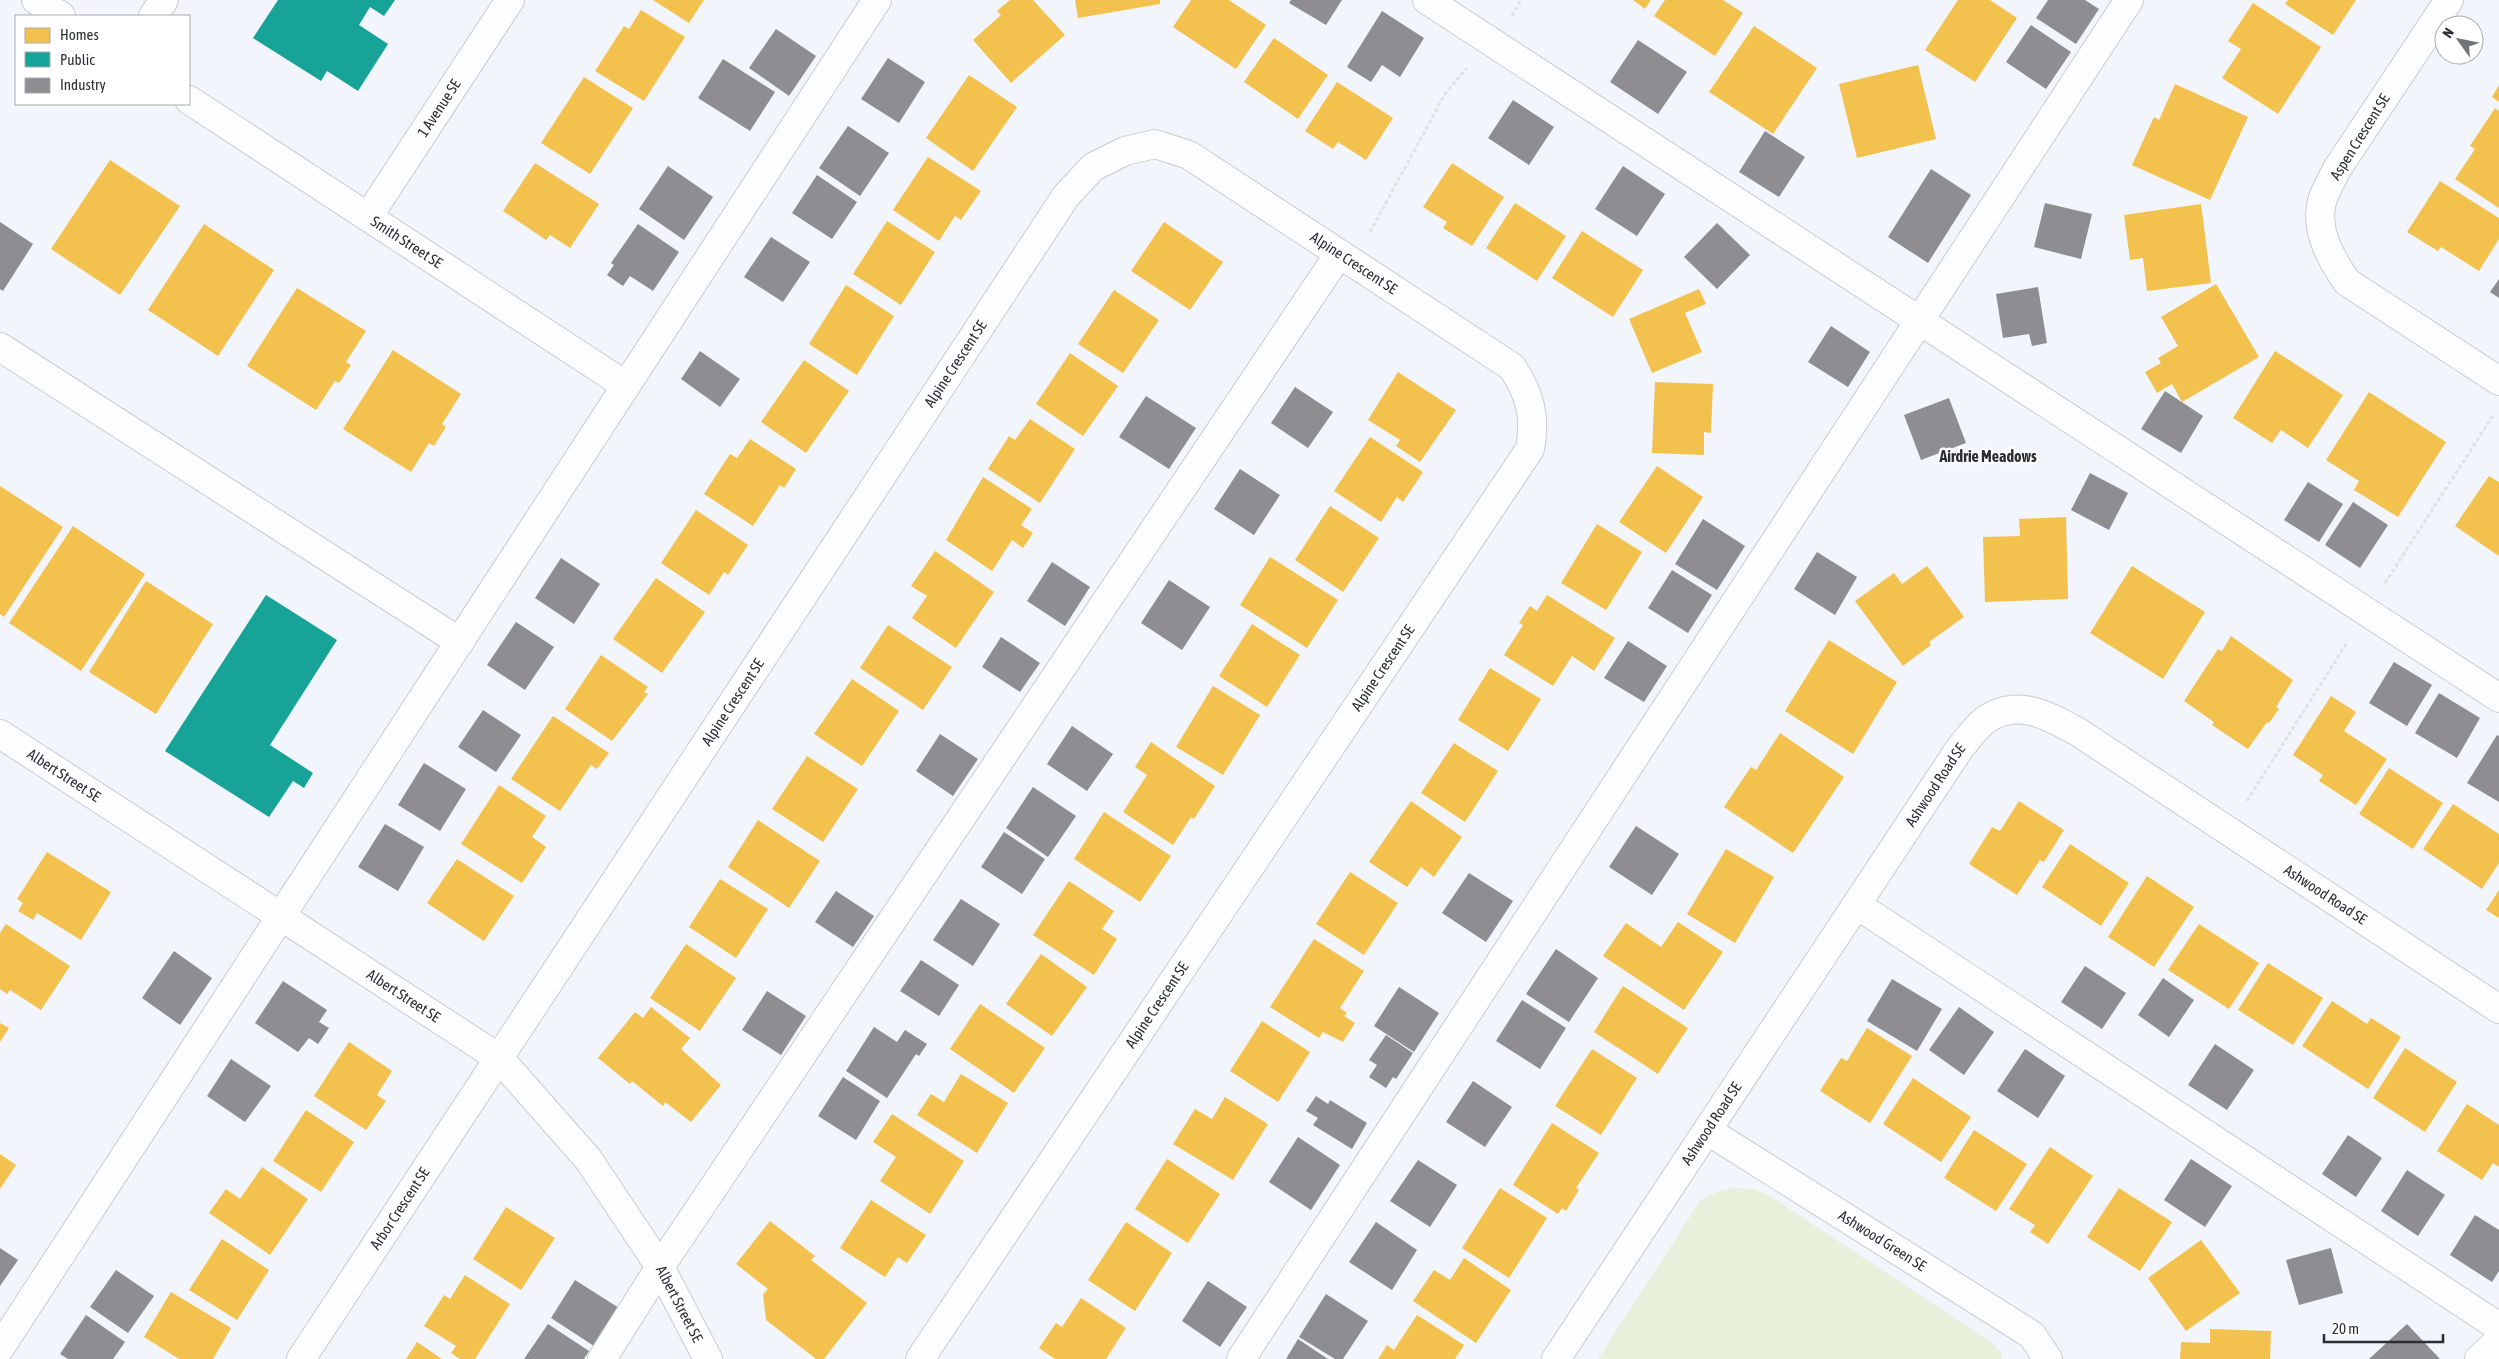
<svg xmlns="http://www.w3.org/2000/svg" width="2499" height="1359" font-family="'Asap Condensed',sans-serif">
<style>
.green{fill:#e8f0dc}
.homes{fill:#f2c14e}
.public{fill:#17a398}
.industry{fill:#8d8d92}
.lines{fill:none;stroke-linecap:round;stroke-linejoin:round}
.minor-casing{stroke:#c9cbcf;stroke-width:30}
.path{stroke:#e1e1e3;stroke-width:3;stroke-dasharray:4 2.5;stroke-linecap:butt}
.minor{stroke:#fdfeff;stroke-width:28}
.labels{text-anchor:middle;stroke-width:5;stroke-linejoin:round;paint-order:stroke}
.street-label{font-size:15px;fill:#2d2e33;stroke:#fff}
.neighbourhood-label{font-size:16px;font-weight:bold;fill:#2d2e33;stroke:#fff}
</style>
<rect width="100%" height="100%" fill="#f2f5fc"/>
<path class="green" d="M1734,1188L1754,1189L1767,1194L1992,1343L2001,1352L2002,1359H1598L1700,1201L1716,1192Z"/>
<g class="homes">
<path d="M653,0H704L689,23Z"/>
<path d="M1010,0H1033L1065,35L1011,83L973,40L1001,15L997,11Z"/>
<path d="M1075,0H1160V4L1078,18Z"/>
<path d="M1191,0H1229L1266,25L1236,69L1173,27Z"/>
<path d="M1633,0H1651L1645,9Z"/>
<path d="M1665,0H1723L1743,13L1715,56L1654,16Z"/>
<path d="M1958,0H1990L2017,18L1975,82L1925,50Z"/>
<path d="M2288,0H2356L2333,35L2285,4Z"/>
<path d="M2253,3L2321,47L2278,114L2222,78L2241,49L2228,41Z"/>
<path d="M641,10L685,37L644,101L595,71L624,26L629,29Z"/>
<path d="M1754,26L1817,68L1773,134L1709,92Z"/>
<path d="M1274,38L1328,75L1298,119L1244,82Z"/>
<path d="M1918,65L1936,139L1857,158L1839,84Z"/>
<path d="M969,75L1017,107L973,171L926,138Z"/>
<path d="M584,77L633,108L590,174L541,143Z"/>
<path d="M1337,82L1393,118L1366,160L1338,142L1333,149L1305,131Z"/>
<path d="M2175,84L2248,117L2210,200L2132,165L2154,117L2159,120Z"/>
<path d="M2499,85V102L2492,97Z"/>
<path d="M2495,108L2499,111V208L2455,179L2475,149L2470,146Z"/>
<path d="M928,157L981,191L961,220L955,216L939,241L893,210Z"/>
<path d="M110,160L180,206L120,295L51,249Z"/>
<path d="M535,163L599,204L570,248L550,235L546,240L503,211Z"/>
<path d="M1452,163L1504,197L1472,246L1443,228L1447,222L1423,207Z"/>
<path d="M2440,181L2499,218V239L2479,271L2441,247L2438,251L2407,232Z"/>
<path d="M1515,203L1566,236L1537,281L1486,248Z"/>
<path d="M2201,204L2211,283L2147,291L2143,258L2130,260L2124,215Z"/>
<path d="M887,221L935,252L901,305L853,274Z"/>
<path d="M1164,222L1223,262L1190,310L1131,271Z"/>
<path d="M204,224L274,270L218,356L148,310Z"/>
<path d="M1582,231L1643,270L1613,317L1552,278Z"/>
<path d="M2216,284L2259,357L2182,402L2172,384L2157,393L2145,372L2161,363L2158,358L2178,346L2161,317Z"/>
<path d="M846,285L894,316L857,375L809,344Z"/>
<path d="M297,288L366,331L346,362L351,365L339,383L335,381L316,410L247,366Z"/>
<path d="M1699,289L1706,304L1685,313L1702,352L1652,373L1629,319Z"/>
<path d="M1114,290L1159,320L1123,373L1078,344Z"/>
<path d="M393,350L461,394L442,424L446,427L434,446L429,443L411,472L343,429Z"/>
<path d="M2275,351L2343,395L2308,448L2281,430L2272,443L2233,418Z"/>
<path d="M1070,353L1118,386L1083,436L1036,404Z"/>
<path d="M804,360L849,391L806,453L761,422Z"/>
<path d="M1398,372L1456,410L1420,462L1396,446L1400,440L1368,420Z"/>
<path d="M1655,382L1713,384L1711,433L1704,432V455L1652,453Z"/>
<path d="M2369,392L2446,442L2398,517L2354,490L2359,481L2326,460Z"/>
<path d="M1030,419L1075,449L1040,503L988,469L1009,436L1015,440Z"/>
<path d="M1370,437L1423,472L1403,502L1397,497L1381,522L1334,491Z"/>
<path d="M750,439L796,469L784,488L780,485L753,526L704,494L730,454L737,458Z"/>
<path d="M1657,466L1703,497L1666,553L1619,522Z"/>
<path d="M2489,476L2499,482V556L2455,526Z"/>
<path d="M983,477L1032,509L1021,525L1033,533L1023,548L1012,540L992,571L946,540Z"/>
<path d="M0,486L63,527L4,617L0,614Z"/>
<path d="M1330,506L1379,538L1343,592L1295,560Z"/>
<path d="M696,510L748,545L728,575L724,572L709,595L661,563Z"/>
<path d="M2066,517L2068,599L1985,602L1983,537L2020,536L2019,519Z"/>
<path d="M1597,524L1642,552L1606,610L1561,583Z"/>
<path d="M73,526L145,574L81,671L9,623Z"/>
<path d="M935,551L994,592L956,648L912,618L927,596L911,586Z"/>
<path d="M1270,557L1338,600L1307,648L1240,605Z"/>
<path d="M1927,566L1964,617L1929,642L1931,645L1903,666L1855,601L1894,573L1902,584Z"/>
<path d="M2132,566L2205,612L2163,679L2090,633Z"/>
<path d="M656,578L705,612L662,673L613,639Z"/>
<path d="M146,581L213,624L156,714L89,672Z"/>
<path d="M1547,595L1615,638L1594,671L1572,656L1553,686L1504,655L1523,625L1519,623L1530,606L1537,611Z"/>
<path d="M1252,624L1300,655L1267,707L1219,676Z"/>
<path d="M888,625L952,667L923,710L860,668Z"/>
<path d="M2231,636L2293,680L2276,707L2279,709L2269,723L2267,722L2248,749L2212,725L2214,722L2184,701L2218,649L2222,651Z"/>
<path d="M1829,640L1897,682L1853,754L1785,711Z"/>
<path d="M601,655L648,687L644,692L648,694L612,741L565,709Z"/>
<path d="M1490,668L1541,699L1508,751L1458,720Z"/>
<path d="M852,679L899,711L862,766L814,734Z"/>
<path d="M1213,686L1260,715L1223,775L1176,747Z"/>
<path d="M2331,696L2356,712L2344,731L2387,759L2356,805L2319,781L2323,775L2293,755Z"/>
<path d="M553,716L609,753L597,769L591,765L560,811L511,779Z"/>
<path d="M1780,733L1844,777L1793,853L1724,807L1751,767L1756,770Z"/>
<path d="M1151,742L1215,786L1194,819L1191,817L1173,845L1123,812L1147,775L1135,767Z"/>
<path d="M1454,743L1498,771L1465,822L1421,793Z"/>
<path d="M807,756L858,789L823,842L772,809Z"/>
<path d="M2389,768L2443,803L2413,849L2359,814Z"/>
<path d="M499,785L546,816L532,837L546,847L522,883L461,844Z"/>
<path d="M1411,801L1462,837L1434,877L1421,867L1407,887L1369,862Z"/>
<path d="M2019,801L2064,830L2044,862L2040,860L2017,895L1969,864L1992,827L2000,831Z"/>
<path d="M2453,804L2499,834V863L2482,889L2423,849Z"/>
<path d="M1104,812L1171,856L1140,902L1074,859Z"/>
<path d="M758,820L820,861L789,908L728,867Z"/>
<path d="M2070,844L2129,883L2101,926L2042,887Z"/>
<path d="M1726,849L1774,877L1735,943L1687,914Z"/>
<path d="M47,852L111,892L81,940L37,913L33,920L18,911L23,903L17,899Z"/>
<path d="M457,859L514,896L484,941L427,903Z"/>
<path d="M1350,872L1398,903L1364,955L1316,924Z"/>
<path d="M2147,876L2194,907L2154,967L2108,937Z"/>
<path d="M720,879L768,909L736,958L689,927Z"/>
<path d="M1069,881L1114,911L1102,929L1117,939L1094,975L1033,935Z"/>
<path d="M2499,890V918L2486,910Z"/>
<path d="M1678,922L1723,952L1684,1010L1603,956L1626,923L1661,947Z"/>
<path d="M6,924L70,966L41,1010L10,990L7,994L0,989V933Z"/>
<path d="M2199,924L2259,963L2229,1009L2168,970Z"/>
<path d="M1314,939L1364,971L1340,1008L1347,1013L1344,1016L1355,1023L1343,1042L1323,1032L1319,1038L1270,1007Z"/>
<path d="M686,944L736,978L700,1031L650,998Z"/>
<path d="M1041,954L1087,987L1052,1036L1006,1004Z"/>
<path d="M2268,963L2323,998L2293,1045L2238,1010Z"/>
<path d="M1623,986L1688,1028L1658,1074L1594,1032Z"/>
<path d="M2332,1001L2367,1024L2371,1018L2401,1037L2368,1089L2302,1046Z"/>
<path d="M980,1004L1045,1048L1014,1093L950,1049Z"/>
<path d="M651,1007L690,1038L681,1049L721,1085L691,1122L665,1102L663,1106L632,1081L630,1084L598,1058L635,1012L643,1018Z"/>
<path d="M1262,1021L1310,1052L1278,1102L1230,1071Z"/>
<path d="M0,1023L9,1028L0,1042Z"/>
<path d="M1867,1028L1912,1056L1870,1123L1820,1091L1841,1058L1847,1061Z"/>
<path d="M349,1042L392,1071L377,1095L386,1101L366,1130L314,1096Z"/>
<path d="M2405,1048L2457,1082L2425,1132L2373,1098Z"/>
<path d="M1592,1049L1637,1078L1601,1135L1555,1106Z"/>
<path d="M961,1074L1008,1103L977,1153L917,1115L931,1094L944,1102Z"/>
<path d="M1913,1078L1971,1117L1941,1162L1883,1124Z"/>
<path d="M1225,1097L1268,1124L1233,1180L1173,1144L1195,1109L1212,1119Z"/>
<path d="M2467,1104L2499,1125V1167L2493,1163L2482,1180L2437,1151Z"/>
<path d="M306,1110L354,1142L321,1192L273,1161Z"/>
<path d="M892,1114L964,1161L930,1214L880,1181L896,1157L873,1142Z"/>
<path d="M1552,1123L1599,1153L1576,1188L1579,1190L1566,1211L1562,1208L1558,1214L1513,1185Z"/>
<path d="M1974,1130L2027,1164L1996,1211L1944,1178Z"/>
<path d="M2050,1147L2093,1176L2048,1244L2030,1232L2035,1225L2009,1209Z"/>
<path d="M0,1154L16,1165L0,1189Z"/>
<path d="M1167,1159L1220,1194L1188,1243L1135,1209Z"/>
<path d="M262,1167L308,1199L270,1255L209,1213L226,1189L240,1199Z"/>
<path d="M1500,1188L1547,1218L1509,1278L1462,1248Z"/>
<path d="M2119,1188L2172,1222L2140,1271L2087,1237Z"/>
<path d="M871,1200L926,1235L907,1263L898,1257L885,1277L840,1248Z"/>
<path d="M506,1207L555,1238L521,1290L473,1259Z"/>
<path d="M770,1221L815,1256L811,1260L867,1303L824,1359H816L766,1320L763,1294L768,1289L736,1264Z"/>
<path d="M1126,1222L1172,1253L1135,1311L1088,1280Z"/>
<path d="M222,1239L269,1270L237,1320L189,1290Z"/>
<path d="M2201,1240L2240,1293L2186,1331L2148,1278Z"/>
<path d="M1464,1258L1511,1290L1476,1343L1413,1301L1434,1270L1450,1280Z"/>
<path d="M465,1275L510,1304L475,1359H460L451,1353L456,1346L424,1326L444,1295L450,1299Z"/>
<path d="M171,1292L231,1328L213,1359H179L144,1337Z"/>
<path d="M1081,1298L1126,1328L1106,1359H1055L1039,1348L1056,1323L1062,1327Z"/>
<path d="M1417,1315L1464,1345L1455,1359H1378L1387,1345L1394,1350Z"/>
<path d="M2210,1329L2271,1331L2270,1359H2180L2181,1342L2210,1343Z"/>
<path d="M417,1342L442,1359H406Z"/>
</g>
<g class="public">
<path d="M278,0H395L384,16L370,7L359,25L388,44L358,91L327,71L321,81L253,38Z"/>
<path d="M266,595L337,640L270,745L313,773L304,788L293,781L269,817L165,751Z"/>
</g>
<g class="industry">
<path d="M1291,0H1342L1326,25L1289,3Z"/>
<path d="M2048,0H2085L2099,9L2076,44L2036,18Z"/>
<path d="M1382,11L1424,38L1400,77L1382,65L1371,82L1347,67Z"/>
<path d="M2031,25L2071,52L2046,89L2006,62Z"/>
<path d="M776,29L816,56L789,96L749,68Z"/>
<path d="M1638,40L1687,72L1658,114L1610,82Z"/>
<path d="M888,58L925,82L899,123L861,99Z"/>
<path d="M723,59L775,92L750,131L698,98Z"/>
<path d="M1513,100L1554,127L1529,165L1488,138Z"/>
<path d="M848,126L889,153L860,196L819,168Z"/>
<path d="M1765,131L1805,157L1779,197L1739,172Z"/>
<path d="M668,166L713,197L684,240L639,209Z"/>
<path d="M1623,166L1665,194L1637,236L1595,209Z"/>
<path d="M1931,169L1971,195L1928,263L1888,237Z"/>
<path d="M817,175L857,202L832,239L792,213Z"/>
<path d="M2045,203L2092,214L2081,259L2034,247Z"/>
<path d="M0,222L33,244L3,291L0,289Z"/>
<path d="M1717,223L1750,255L1717,289L1684,257Z"/>
<path d="M638,224L679,252L653,291L630,276L623,286L607,275L614,265L611,263Z"/>
<path d="M771,237L810,262L783,302L744,277Z"/>
<path d="M2499,279V298L2490,292Z"/>
<path d="M2038,287L2047,343L2032,346L2029,334L2003,338L1996,294Z"/>
<path d="M1831,326L1870,352L1848,387L1808,362Z"/>
<path d="M700,351L740,379L720,407L681,379Z"/>
<path d="M1295,387L1333,412L1308,448L1271,423Z"/>
<path d="M2165,391L2203,416L2181,453L2141,429Z"/>
<path d="M1146,396L1196,428L1169,469L1119,437Z"/>
<path d="M1949,398L1966,443L1921,460L1904,415Z"/>
<path d="M1240,469L1280,495L1254,535L1214,509Z"/>
<path d="M2090,473L2128,493L2109,530L2071,510Z"/>
<path d="M2308,482L2343,504L2319,542L2284,520Z"/>
<path d="M2353,502L2388,525L2360,568L2325,545Z"/>
<path d="M1703,519L1745,546L1717,590L1675,564Z"/>
<path d="M1817,552L1857,577L1835,615L1794,589Z"/>
<path d="M561,558L600,584L574,624L535,598Z"/>
<path d="M1052,562L1090,587L1065,626L1027,601Z"/>
<path d="M1672,570L1712,595L1688,633L1648,608Z"/>
<path d="M1169,580L1210,607L1182,650L1141,623Z"/>
<path d="M516,622L554,647L525,690L487,665Z"/>
<path d="M1001,637L1040,663L1020,692L982,667Z"/>
<path d="M1628,641L1667,666L1644,702L1604,678Z"/>
<path d="M2394,662L2432,685L2407,726L2369,703Z"/>
<path d="M2439,693L2480,718L2457,758L2415,733Z"/>
<path d="M483,710L521,735L496,772L458,747Z"/>
<path d="M1072,726L1113,754L1087,791L1047,764Z"/>
<path d="M940,734L978,759L953,796L916,771Z"/>
<path d="M2497,735L2499,736V802L2467,783Z"/>
<path d="M424,763L466,789L440,831L398,805Z"/>
<path d="M1033,787L1076,816L1048,857L1006,828Z"/>
<path d="M385,824L424,847L398,891L358,867Z"/>
<path d="M1636,826L1679,854L1652,895L1609,867Z"/>
<path d="M1004,832L1045,859L1022,894L981,867Z"/>
<path d="M1469,873L1513,901L1486,942L1442,913Z"/>
<path d="M836,891L874,916L853,947L815,922Z"/>
<path d="M961,899L1000,924L973,966L933,940Z"/>
<path d="M1556,949L1598,978L1569,1022L1526,994Z"/>
<path d="M174,951L212,978L180,1025L142,998Z"/>
<path d="M921,960L959,985L939,1016L900,991Z"/>
<path d="M2085,966L2126,993L2102,1029L2061,1002Z"/>
<path d="M2163,978L2194,1000L2169,1037L2138,1015Z"/>
<path d="M1892,979L1942,1009L1917,1051L1867,1021Z"/>
<path d="M283,981L327,1010L319,1022L329,1028L318,1044L309,1038L298,1052L255,1023Z"/>
<path d="M1399,987L1439,1013L1414,1052L1374,1026Z"/>
<path d="M767,991L806,1016L781,1055L742,1030Z"/>
<path d="M1522,1000L1566,1028L1540,1069L1496,1041Z"/>
<path d="M1959,1007L1994,1032L1964,1075L1929,1050Z"/>
<path d="M874,1027L897,1042L905,1030L927,1044L919,1056L916,1054L887,1098L846,1071Z"/>
<path d="M1386,1035L1413,1053L1396,1079L1393,1077L1386,1088L1369,1077L1377,1065L1369,1060Z"/>
<path d="M2215,1044L2254,1070L2227,1110L2188,1085Z"/>
<path d="M2025,1049L2065,1076L2038,1118L1997,1091Z"/>
<path d="M231,1059L271,1086L245,1122L207,1096Z"/>
<path d="M843,1077L880,1101L856,1140L818,1116Z"/>
<path d="M1473,1081L1512,1107L1485,1147L1446,1122Z"/>
<path d="M1316,1096L1328,1104L1330,1100L1367,1123L1352,1149L1313,1125L1318,1118L1306,1111Z"/>
<path d="M2348,1135L2382,1158L2356,1197L2322,1174Z"/>
<path d="M1298,1137L1340,1165L1311,1210L1269,1182Z"/>
<path d="M2191,1159L2232,1186L2205,1227L2164,1200Z"/>
<path d="M1418,1160L1457,1185L1430,1227L1390,1201Z"/>
<path d="M2407,1170L2445,1195L2418,1236L2381,1211Z"/>
<path d="M2475,1215L2499,1230V1271L2492,1282L2450,1255Z"/>
<path d="M1376,1222L1417,1250L1392,1290L1349,1262Z"/>
<path d="M0,1248L18,1260L0,1286Z"/>
<path d="M2331,1248L2343,1293L2299,1305L2286,1260Z"/>
<path d="M116,1270L154,1296L128,1333L90,1307Z"/>
<path d="M575,1280L619,1308L594,1346L551,1318Z"/>
<path d="M1208,1281L1247,1307L1220,1347L1182,1321Z"/>
<path d="M1326,1294L1368,1321L1343,1359H1335L1299,1337Z"/>
<path d="M86,1315L125,1342L113,1359H68L60,1354Z"/>
<path d="M548,1324L589,1351L584,1359H524Z"/>
<path d="M2407,1324L2440,1359H2369Z"/>
<path d="M1298,1339L1328,1359H1286Z"/>
</g>
<g class="lines">
<defs>
<g id="minor">
<path d="M36,0L61,16"/>
<path d="M1427,0L2499,698"/>
<path d="M2449,0L2337,169C2332,179 2327,188 2323,198C2313,228 2331,259 2347,282L2499,381"/>
<path d="M153,16L164,0"/>
<path id="s1" d="M189,100L625,385"/>
<path id="s2" d="M368,217L510,0"/>
<path d="M0,347L460,642"/>
<path id="s3" d="M0,734L499,1058L588,1159L660,1267L708,1359"/>
<path d="M1857,905L2499,1327"/>
<path id="s4" d="M1708,1131L2032,1335L2048,1359"/>
<path d="M0,1348L877,0"/>
<path id="s5" d="M301,1359L1066,196L1093,167L1125,151L1155,144L1189,155L1512,367C1530,394 1536,417 1530,449L920,1359"/>
<path d="M602,1359L660,1267L1339,254"/>
<path d="M1241,1359L2129,0"/>
<path id="s6" d="M1556,1359L1960,748C1968,739 1975,728 1984,721C2016,697 2047,715 2078,732L2499,1009"/>
<path d="M2479,1359L2499,1340"/>
</g>
</defs>
<use href="#minor" class="minor-casing"/>
<g class="path">
<path d="M1512,16L1521,0"/>
<path d="M1370,232L1445,94L1467,68"/>
<path d="M2385,583L2494,414"/>
<path d="M2247,801L2348,641"/>
</g>
<use href="#minor" class="minor"/>
</g>
<g class="labels">
<g class="street-label">
<text dy="5" stroke="none"><textPath href="#s2" startOffset="130">1 Avenue SE</textPath></text>
<text transform="translate(2360 137) rotate(-58)" y="5">Aspen Crescent SE</text>
<text dy="5" stroke="none"><textPath href="#s1" startOffset="260">Smith Street SE</textPath></text>
<text dy="5" stroke="none"><textPath href="#s5" startOffset="1731">Alpine Crescent SE</textPath></text>
<text dy="5" stroke="none"><textPath href="#s5" startOffset="1191">Alpine Crescent SE</textPath></text>
<text transform="translate(1383 668) rotate(-56)" y="5">Alpine Crescent SE</text>
<text dy="5" stroke="none"><textPath href="#s5" startOffset="786">Alpine Crescent SE</textPath></text>
<text dy="5" stroke="none"><textPath href="#s3" startOffset="76">Albert Street SE</textPath></text>
<text dy="5" stroke="none"><textPath href="#s6" startOffset="688">Ashwood Road SE</textPath></text>
<text dy="5" stroke="none"><textPath href="#s6" startOffset="1166">Ashwood Road SE</textPath></text>
<text dy="5" stroke="none"><textPath href="#s3" startOffset="481">Albert Street SE</textPath></text>
<text transform="translate(1157 1005) rotate(-56)" y="5">Alpine Crescent SE</text>
<text dy="5" stroke="none"><textPath href="#s6" startOffset="282">Ashwood Road SE</textPath></text>
<text dy="5" stroke="none"><textPath href="#s5" startOffset="180">Arbor Crescent SE</textPath></text>
<text dy="5" stroke="none"><textPath href="#s4" startOffset="206">Ashwood Green SE</textPath></text>
<text dy="5" stroke="none"><textPath href="#s3" startOffset="901">Albert Street SE</textPath></text>
</g>
<g class="neighbourhood-label">
<text x="1988" y="462">Airdrie Meadows</text>
</g>
</g>
<rect x="15" y="15" width="175" height="90" fill="#ffffff" stroke="#ababad"/>
<rect x="25" y="28" width="25" height="15" fill="#f2c14e" stroke="#ababad"/>
<text x="60" y="40" font-size="15" fill="#2d2e33">Homes</text>
<rect x="25" y="52" width="25" height="15" fill="#17a398" stroke="#ababad"/>
<text x="60" y="65" font-size="15" fill="#2d2e33">Public</text>
<rect x="25" y="78" width="25" height="15" fill="#8d8d92" stroke="#ababad"/>
<text x="60" y="90" font-size="15" fill="#2d2e33">Industry</text>
<g transform="translate(2459 40) rotate(303)"><circle r="24" fill="#ffffff" stroke="#ababad"/>
<path d="M0-4L9 19L0 12L-9 19Z" fill="#727479"/>
<text y="-8" font-size="14" font-weight="bold" text-anchor="middle" fill="#2d2e33">N</text>
</g>
<path d="M2324 1334v8h119v-8" fill="none" stroke="#2d2e33" stroke-width="2.5"/>
<text x="2332" y="1334" font-size="15" fill="#2d2e33" stroke="#ffffff" stroke-width="4" paint-order="stroke">20 m</text>
</svg>
